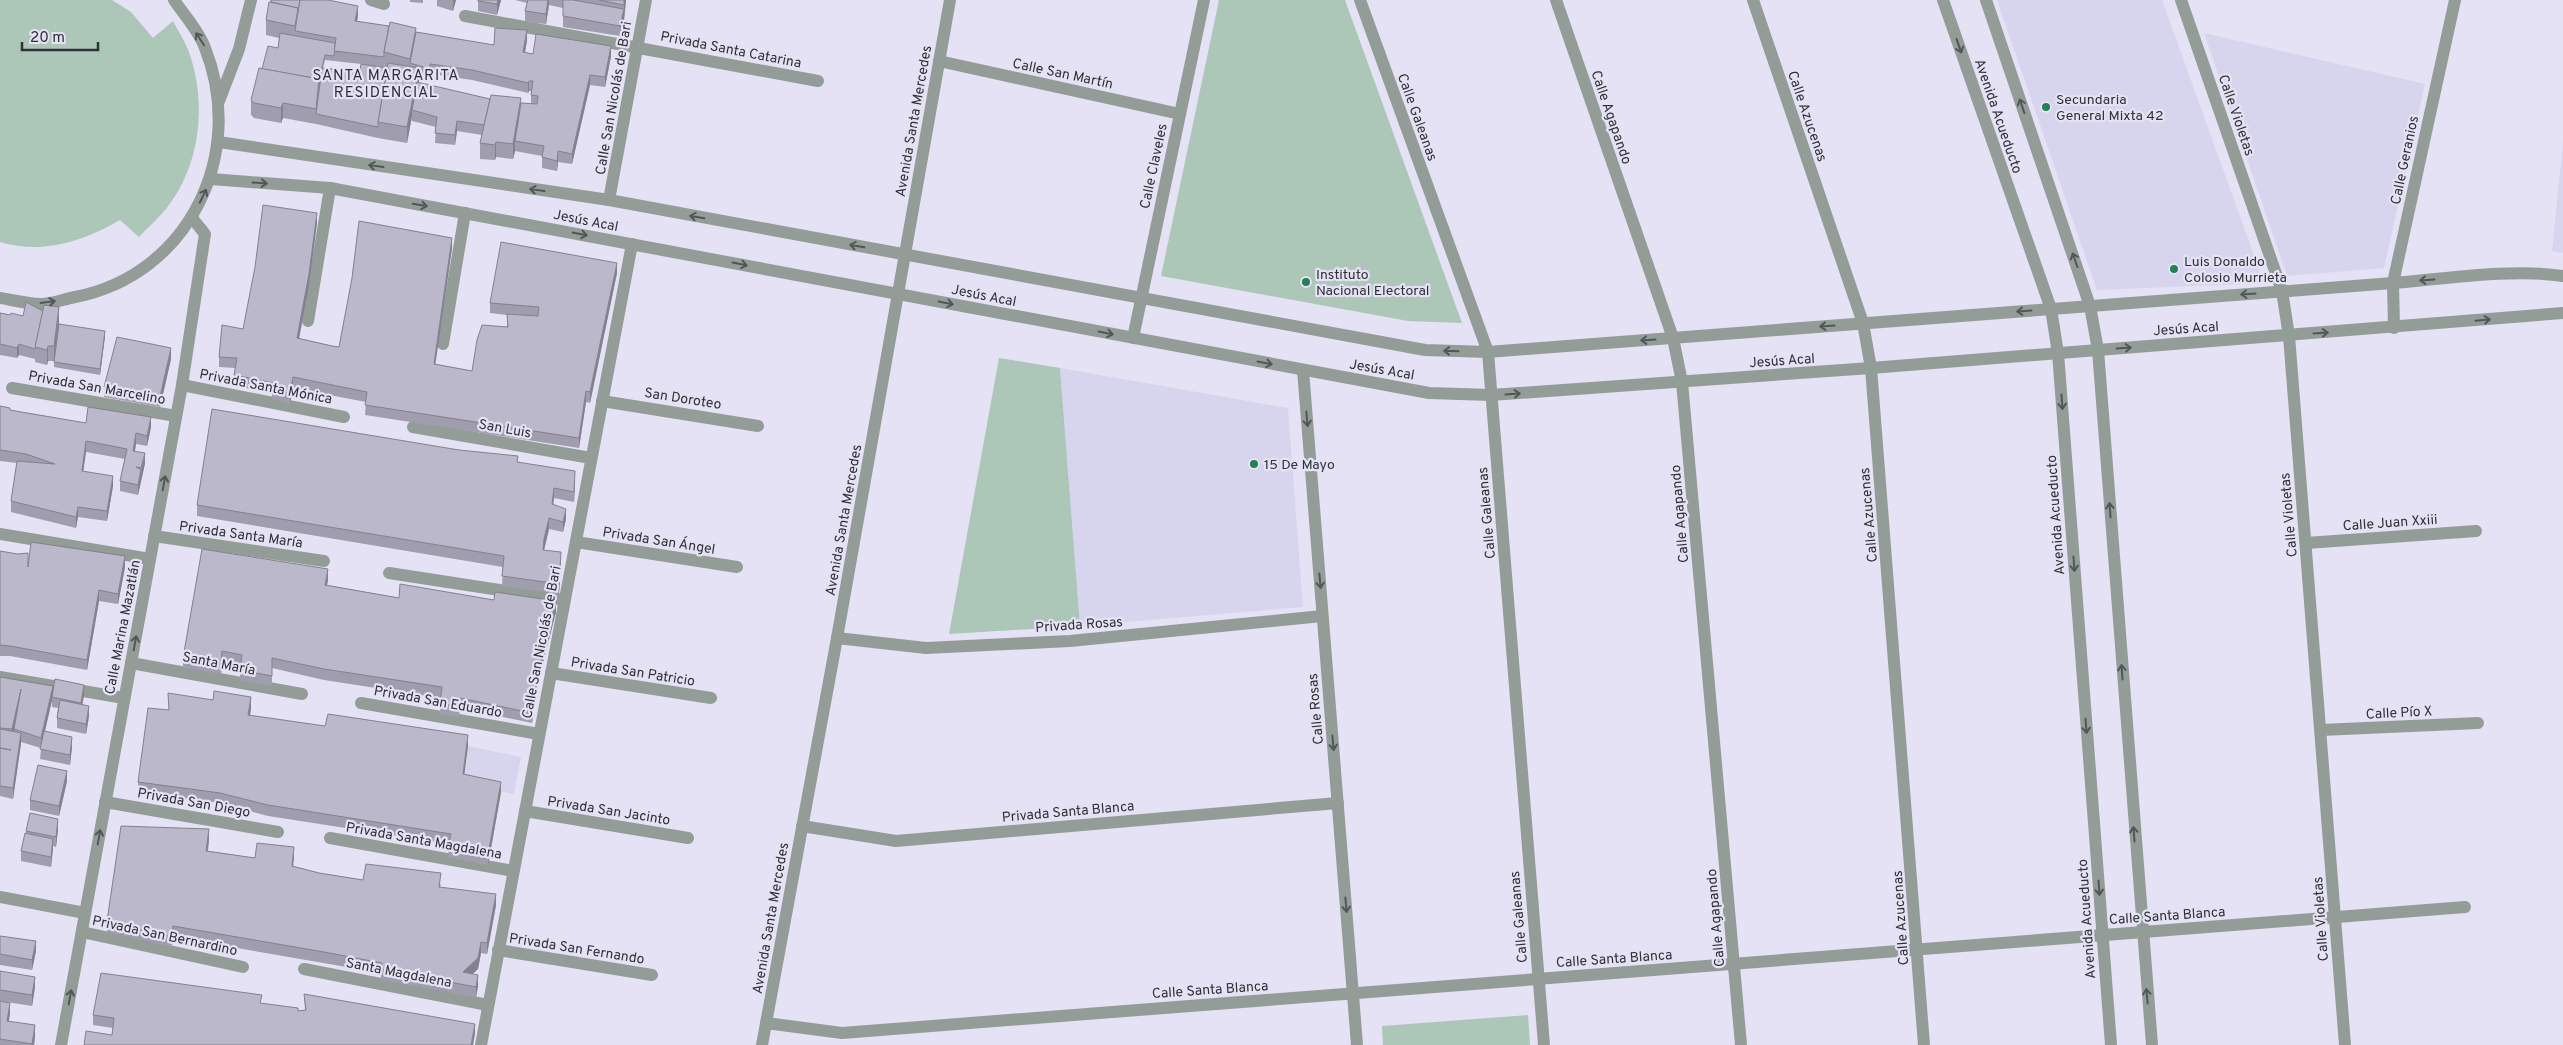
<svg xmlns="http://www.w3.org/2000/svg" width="2563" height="1045" font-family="Overpass,sans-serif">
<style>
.built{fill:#d7d5ee}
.green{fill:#acc7b7}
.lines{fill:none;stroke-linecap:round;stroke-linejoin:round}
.minor{stroke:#949c97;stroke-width:12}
.tertiary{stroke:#949c97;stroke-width:12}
.wall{fill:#a09eae;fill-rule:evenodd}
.shaded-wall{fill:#82818d}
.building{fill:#bab8ca;stroke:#82818d}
.oneway{stroke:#535659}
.poi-dot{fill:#258056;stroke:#e4e2f4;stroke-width:2}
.labels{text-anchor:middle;stroke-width:4.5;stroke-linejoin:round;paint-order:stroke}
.street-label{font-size:14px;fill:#303037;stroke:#e4e2f4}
.poi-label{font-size:14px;fill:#303037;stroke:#e4e2f4;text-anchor:start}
.neighbourhood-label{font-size:15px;letter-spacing:1px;fill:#303037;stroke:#e4e2f4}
</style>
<rect width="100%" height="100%" fill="#e4e2f4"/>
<g class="built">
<path d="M1997,0H2162L2264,283L2097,290Z"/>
<path d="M2204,33L2425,84L2384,268L2287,276Z"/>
<path d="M2563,141V253L2552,251Z"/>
<path d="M1060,368L1288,408L1303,607L1080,626Z"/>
<path d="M468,746L521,757L514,794L463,785Z"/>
</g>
<g class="green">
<path d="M0,0H112L131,12L153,38L173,21C178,31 185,41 189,52C207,104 201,165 166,209C158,219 147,228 139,237L120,220C84,241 42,255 0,242Z"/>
<path d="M1219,0H1345L1462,323L1408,321L1161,276Z"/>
<path d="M999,358L1060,368L1080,626L949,634Z"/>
<path d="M1528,1015L1530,1045H1383L1382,1026Z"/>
</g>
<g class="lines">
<g class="minor">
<path d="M371,0L384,4"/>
<path d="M1360,0L1488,352L1544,1045"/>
<path d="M1556,0L1673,338L1682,382L1741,1045"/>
<path d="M1753,0L1863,323L1871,368L1924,1045"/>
<path d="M2181,0L2282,291L2289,336L2345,1045"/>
<path d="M465,16L818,81"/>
<path d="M939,61L1180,114"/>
<path d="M219,101L239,49L251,0"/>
<path d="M609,200L646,0"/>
<path d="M308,321L330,188"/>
<path d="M2394,328L2393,283L2455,0"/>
<path d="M1133,338L1204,0"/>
<path d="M443,344L465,213"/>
<path d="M1303,370L1357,1045"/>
<path d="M182,385L344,417"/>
<path d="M12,388L176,416"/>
<path d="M602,401L758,426"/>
<path d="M413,427L591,458"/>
<path d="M0,534L150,559"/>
<path d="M154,536L324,561"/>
<path d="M576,542L737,567"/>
<path d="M2306,543L2476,531"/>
<path d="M389,573L564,600"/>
<path d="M837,638L926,648L1070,641L1322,616"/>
<path d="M131,663L302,694"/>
<path d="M551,673L711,698"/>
<path d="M0,677L124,698"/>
<path d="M361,703L539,734"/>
<path d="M2321,730L2478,723"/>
<path d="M105,802L278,832"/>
<path d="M525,811L688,838"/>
<path d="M802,826L896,841L1338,803"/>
<path d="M330,838L513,871"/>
<path d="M0,897L85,913"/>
<path d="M82,932L243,967"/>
<path d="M498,950L652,975"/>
<path d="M304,969L488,1005"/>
<path d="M766,1023L842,1033L2465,907"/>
<path d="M61,1045L182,385L205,234L192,218"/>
<path d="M481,1045L632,244"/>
<path d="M762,1045L837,638L950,0"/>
</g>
<g class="tertiary">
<path d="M1943,0L2051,309L2058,353L2111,1045"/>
<path d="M1986,0L2090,306L2098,350L2152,1045"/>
<path d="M219,142L609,200L1425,350L1488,352L2393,283C2443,279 2514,268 2563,276"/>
<path d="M211,179L330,188L1429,393L1491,395L1871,368L2563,313"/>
<path d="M0,298C13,300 28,304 41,304C52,304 64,299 75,297C189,275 247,154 205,48C199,31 184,15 174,0"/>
</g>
</g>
<g class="wall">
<path d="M410,0H423V3L410,2Z"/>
<path d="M437,0H456L453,11L437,6Z"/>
<path d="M478,0H501L497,15L478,11Z"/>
<path d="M515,0H626L624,20L620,36L563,27V8L549,5L546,24L525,22V11L527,3Z"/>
<path d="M358,16L357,21L416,32L494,45L527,40L525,53L611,56L605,87L590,85L572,164L558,162L557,171L542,168V156L515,151L513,159L496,157L495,160L480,159V143L482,135L457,131L455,145L435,143L436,127L412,121V116L407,143L378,138L316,124L283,118L281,123L254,118L251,115V100L262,69L278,48L279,38L266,35V20ZM325,60L361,64L360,72L323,68ZM430,74L472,80L528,93L529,91H531V104L490,99L419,83V76L430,79Z"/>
<path d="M317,223L309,285L299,339L339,347L452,248L435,364L472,371L507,327V315L490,313V303L617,273L590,403L586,402L579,448L365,415L366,402L293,388L290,404L272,399V393L234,386V375L235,368L219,367V357L243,329Z"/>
<path d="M0,313L10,315L23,316L59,324L105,336L100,375L54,367V361H48L47,365L35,362V359L19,355L17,358L0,355Z"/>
<path d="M171,359L160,407L104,397V387Z"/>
<path d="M0,406L10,410L27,413L86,423L151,427L147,446L136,444L135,451L145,463L138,495L120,491V481L125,459L86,452L83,471L113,486L107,521L78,517L76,528L11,512V501L17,463L0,461Z"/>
<path d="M518,462L575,482L574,502L554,498L553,505L566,519L563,532L549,529L544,550L561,562L559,594L502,586L503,567L197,516V505Z"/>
<path d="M0,551L28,567H125L118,604L99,601L87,670L10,656H0Z"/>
<path d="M328,580L327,585L399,598L556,612L536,690L532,723L460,708L459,717L440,714L441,698L324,680L272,668V686L240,680V665L222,661L221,674L183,668V658Z"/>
<path d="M0,677L53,693L84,695L82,705L89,716L86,734L57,728V718L58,708L52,707V700L45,731L72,747L70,765L40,759L41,748L21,742L13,799L0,796Z"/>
<path d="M251,708L250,716L468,746L464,774L501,792L488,865L448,857L449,844L268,816L220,803L138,792V782L169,710Z"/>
<path d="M67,781L59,816L30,810V800Z"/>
<path d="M58,829L56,847L53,846L51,867L21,861V851L26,833V831Z"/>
<path d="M209,840L208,851L255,858L294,857L293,866L319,873L363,880L441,884L440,887L496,905L487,954L481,953L478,969L472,974L478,986L476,997L381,980V973L173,937L172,947L107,932V921Z"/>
<path d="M0,936L36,951L32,970L0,965Z"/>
<path d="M0,971L35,987L32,1006L0,1001Z"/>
<path d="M304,994L475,1034L112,1035L113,1028L93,1025V1015L262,1003L298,1011L305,1010Z"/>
<path d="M0,1001L10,1013L9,1021L35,1036L34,1045H0Z"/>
</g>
<g class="shaded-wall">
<path d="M453,0H456L453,11Z"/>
<path d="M498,0H501L497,15V4Z"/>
<path d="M548,0H549V5L546,24V14Z"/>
<path d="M624,0H626L624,20Z"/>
<path d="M358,6V16L355,31V21Z"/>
<path d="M624,9V20L620,36V26Z"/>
<path d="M527,30V40L523,63V52Z"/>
<path d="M611,46V56L605,87V77Z"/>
<path d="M419,68V83L412,110V116L407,143V127Z"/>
<path d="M590,75V85L572,164V154Z"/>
<path d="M529,81V91L528,93V83Z"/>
<path d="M521,98V114L515,141V151L513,159V144Z"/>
<path d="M283,103V118L281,123V108Z"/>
<path d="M457,121V131L455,145V135Z"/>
<path d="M496,142V157L495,160V145Z"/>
<path d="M558,151V162L557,171V161Z"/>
<path d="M317,213V223L309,285L297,349V338Z"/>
<path d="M452,238V248L434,374V364Z"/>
<path d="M617,263V273L590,403V392Z"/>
<path d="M59,307V322L54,361V346Z"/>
<path d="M105,331V336L100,375V369Z"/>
<path d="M19,344V355L17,358V348Z"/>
<path d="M48,346V361L47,365V350Z"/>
<path d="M171,348V359L160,407V397Z"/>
<path d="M293,377V388L290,404V394Z"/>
<path d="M586,391V402L579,448V438Z"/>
<path d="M151,417V427L147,446V436Z"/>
<path d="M136,433V444L133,461V451Z"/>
<path d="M86,441V452L82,481V471Z"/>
<path d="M145,453V463L138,495V485Z"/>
<path d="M575,471V482L574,502V492Z"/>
<path d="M113,476V486L107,521V511Z"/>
<path d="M554,488V498L552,515V504Z"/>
<path d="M78,507V517L76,528V517Z"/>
<path d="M566,509V519L563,532V522Z"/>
<path d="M549,518V529L544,550H543L544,539Z"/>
<path d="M561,552V562L559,594V584Z"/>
<path d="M125,556V567L118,604V594Z"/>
<path d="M328,569V580L325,595V585Z"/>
<path d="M99,590V601L87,670V660Z"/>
<path d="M556,601V612L536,690L532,723V713L536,680Z"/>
<path d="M222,651V661L221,674V664Z"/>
<path d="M84,685V695L81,713V703Z"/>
<path d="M53,686V697H52V700L41,748V738Z"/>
<path d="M21,689L14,732L12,739V729Z"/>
<path d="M251,697V708L248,726V715Z"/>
<path d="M89,706V716L86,734V724Z"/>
<path d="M21,733V744L13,799V788Z"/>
<path d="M468,735V746L463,785V774Z"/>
<path d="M72,737V747L70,765V755Z"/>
<path d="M67,771V781L59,816V806Z"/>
<path d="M501,782V792L488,865V855Z"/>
<path d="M58,819V829L56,847V837Z"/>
<path d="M209,829V840L206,861V851Z"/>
<path d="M53,839V849L51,867V857Z"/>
<path d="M294,847V857L292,876V866Z"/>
<path d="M496,894V905L487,954V943Z"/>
<path d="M36,941V951L32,970V960Z"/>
<path d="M481,942V953L478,969L463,983V972Z"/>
<path d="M478,975V986L476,997V987Z"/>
<path d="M35,977V987L32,1006V995Z"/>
<path d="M10,1003V1013L7,1031V1021Z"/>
<path d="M475,1024V1034L473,1045H471Z"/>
<path d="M35,1025V1036L34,1045H32Z"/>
</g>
<g class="building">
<path d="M271,0H300L298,12V8L271,2Z"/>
<path d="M300,0H328L358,6L355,21L389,26L384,52V57L334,51L336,38L295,31Z"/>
<path d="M478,0H498L497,4L478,1Z"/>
<path d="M528,0H548L546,14L525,11Z"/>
<path d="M563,0H573L624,9L620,26L563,16Z"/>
<path d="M599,0H624V5Z"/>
<path d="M269,2L298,8L295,26L266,20Z"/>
<path d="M390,22L416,28L410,59L384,52Z"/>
<path d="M495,28L527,30L523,52L533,54L536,34L611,46L605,77L590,75L572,154L558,151L557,161L542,157L544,146L515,141L521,103L537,104L538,96L531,95L533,81H529L528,83L472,70L430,64V69L410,63L416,32L494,45Z"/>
<path d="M280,33L335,43L334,56L325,55L322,68L319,89V79L262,69L268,46L278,48Z"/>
<path d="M388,63L419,68L407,127L378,122Z"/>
<path d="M361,64L387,68L378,122V127L316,114L322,68L360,72Z"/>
<path d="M259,68L319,79L316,109L283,103L281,108L254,103L251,100Z"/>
<path d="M417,82L490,99L484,125L457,121L455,135L435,133L437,117L412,110Z"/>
<path d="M491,95L521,98L513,144L496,142L495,145L480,143Z"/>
<path d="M263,205L317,213L309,274L297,338L332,346L339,347L352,278L359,221L452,238L434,364L472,371L477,340L482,325L508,327L507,314L538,316L539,307L490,303L501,242L617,263L590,392L586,391L579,438L365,405L367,392L293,377L290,394L272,389L274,383L234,375L237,358L219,357L222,325L243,329L255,267Z"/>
<path d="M26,302L43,311L35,349L19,344L17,348L0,344V313L10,315L11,313L23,316Z"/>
<path d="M44,305L59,307L54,346H48L47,350L35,347Z"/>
<path d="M59,324L105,331L100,369L54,362Z"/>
<path d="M117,337L171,348L160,397L104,387Z"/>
<path d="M0,406L10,408V410L27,413L86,423L88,407L151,417L147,436L136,433L133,451L145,453L141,468L136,467L141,470L138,485L120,481L127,449L86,441L82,471L113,476L107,511L78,507L76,517L11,501L17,461L55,464L26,454L0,450Z"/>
<path d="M212,409L459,450L518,456L517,462L575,471L574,492L554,488L552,504L566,509L563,522L549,518L544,539L543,550L561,552L559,584L502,576L504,556L197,505Z"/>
<path d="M31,542L125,556L118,594L99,590L87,660L10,646L0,645V551L18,554L28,553V567Z"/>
<path d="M202,549L328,569L325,585L399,598L400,584L494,600L495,592L556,601L536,680L532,713L460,698L459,707L440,703L442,687L324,669L272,658V676L240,670L242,655L222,651L221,664L183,658Z"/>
<path d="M0,677L53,686L41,738L14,729L21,689L12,729L0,728Z"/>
<path d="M55,679L84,685L81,703L52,697Z"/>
<path d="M214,691L251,697L248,715L325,726L328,714L468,735L463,774L501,782L488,855L448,846L451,834L268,805L220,793L138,782L148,708L169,710L168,693L213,700Z"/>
<path d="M60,700L89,706L86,724L57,718Z"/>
<path d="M0,729L21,733L13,788L0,786V748L11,750L0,748Z"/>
<path d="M44,731L72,737L70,755L40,749Z"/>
<path d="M38,765L67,771L59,806L30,800Z"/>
<path d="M30,813L58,819L56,837L26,831Z"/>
<path d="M121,826L209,829L206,851L255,858L257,843L294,847L292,866L319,873L363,880L366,864L441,873L439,887L496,894L487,943L481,942L478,958L463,972L478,975L476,987L381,969L382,963L324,952L173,926L172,937L107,921Z"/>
<path d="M25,833L53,839L51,857L21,851Z"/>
<path d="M0,936L36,941L32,960L0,954Z"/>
<path d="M0,971L35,977L32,995L0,990Z"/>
<path d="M101,973L262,995L260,1003L298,1008V1011L306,1010L304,994L475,1024L471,1045H84L86,1031L112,1035L114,1018L93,1015Z"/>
<path d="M0,1001L10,1003L7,1021L35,1025L32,1044L0,1039Z"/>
</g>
<defs><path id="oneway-shaft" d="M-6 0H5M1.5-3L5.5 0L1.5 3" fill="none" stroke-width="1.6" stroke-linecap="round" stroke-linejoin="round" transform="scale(1.25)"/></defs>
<g class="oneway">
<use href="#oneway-shaft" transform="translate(200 39) rotate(-123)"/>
<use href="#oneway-shaft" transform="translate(1959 46) rotate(71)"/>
<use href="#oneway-shaft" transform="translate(2022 106) rotate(-109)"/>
<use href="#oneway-shaft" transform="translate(376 166) rotate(-172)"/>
<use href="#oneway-shaft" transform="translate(260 183) rotate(4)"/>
<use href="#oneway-shaft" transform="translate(537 190) rotate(-172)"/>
<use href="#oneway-shaft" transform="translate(203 196) rotate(-64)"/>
<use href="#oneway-shaft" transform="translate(420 205) rotate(10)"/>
<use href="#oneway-shaft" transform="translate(697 217) rotate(-170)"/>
<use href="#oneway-shaft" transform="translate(580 234) rotate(11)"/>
<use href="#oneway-shaft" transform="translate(857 246) rotate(-170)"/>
<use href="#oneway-shaft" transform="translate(2075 260) rotate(-109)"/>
<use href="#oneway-shaft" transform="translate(740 264) rotate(11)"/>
<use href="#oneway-shaft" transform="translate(2427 280) rotate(176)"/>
<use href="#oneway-shaft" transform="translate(2248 294) rotate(176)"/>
<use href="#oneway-shaft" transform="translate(48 302) rotate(-8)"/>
<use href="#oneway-shaft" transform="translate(946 303) rotate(11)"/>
<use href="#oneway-shaft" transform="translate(2024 311) rotate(176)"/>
<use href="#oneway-shaft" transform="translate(2483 320) rotate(-5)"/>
<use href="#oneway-shaft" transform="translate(1827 326) rotate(176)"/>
<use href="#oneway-shaft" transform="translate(1106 333) rotate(11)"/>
<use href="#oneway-shaft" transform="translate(2321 333) rotate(-4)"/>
<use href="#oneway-shaft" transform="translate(1648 340) rotate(176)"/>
<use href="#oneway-shaft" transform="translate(2124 348) rotate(-4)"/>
<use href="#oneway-shaft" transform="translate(1451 351) rotate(-178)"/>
<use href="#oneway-shaft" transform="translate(1265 363) rotate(11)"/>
<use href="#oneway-shaft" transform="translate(1513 394) rotate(-4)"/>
<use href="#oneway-shaft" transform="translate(2062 402) rotate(86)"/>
<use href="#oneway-shaft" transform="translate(1307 419) rotate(85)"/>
<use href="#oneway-shaft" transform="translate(164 483) rotate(-80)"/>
<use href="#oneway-shaft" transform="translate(2110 510) rotate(-94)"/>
<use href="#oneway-shaft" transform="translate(2074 564) rotate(86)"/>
<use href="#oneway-shaft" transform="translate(1320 581) rotate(85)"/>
<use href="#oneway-shaft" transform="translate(135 643) rotate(-80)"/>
<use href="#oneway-shaft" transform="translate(2122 672) rotate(-94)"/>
<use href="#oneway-shaft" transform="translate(2086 726) rotate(86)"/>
<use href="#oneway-shaft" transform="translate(1333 743) rotate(85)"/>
<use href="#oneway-shaft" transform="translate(2134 834) rotate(-94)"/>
<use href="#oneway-shaft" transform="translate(99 837) rotate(-80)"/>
<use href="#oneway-shaft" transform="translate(2099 888) rotate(86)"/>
<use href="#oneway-shaft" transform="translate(1346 905) rotate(85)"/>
<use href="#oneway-shaft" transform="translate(2147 996) rotate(-95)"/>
<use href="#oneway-shaft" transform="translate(70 997) rotate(-80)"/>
</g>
<g class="poi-dot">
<circle cx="2046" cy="107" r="5"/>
<circle cx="2174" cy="269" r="5"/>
<circle cx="1306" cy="282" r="5"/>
<circle cx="1254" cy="464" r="5"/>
</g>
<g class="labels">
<g class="street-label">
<text transform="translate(731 49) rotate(11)" y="5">Privada Santa Catarina</text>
<text transform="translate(1063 73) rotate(12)" y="5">Calle San Martín</text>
<text transform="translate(613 98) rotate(-80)" y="5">Calle San Nicolás de Bari</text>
<text transform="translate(2237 115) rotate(71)" y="5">Calle Violetas</text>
<text transform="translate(1808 116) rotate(71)" y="5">Calle Azucenas</text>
<text transform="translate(1999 116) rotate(71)" y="5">Avenida Acueducto</text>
<text transform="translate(1418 117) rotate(70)" y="5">Calle Galeanas</text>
<text transform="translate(1612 117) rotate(71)" y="5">Calle Agapando</text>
<text transform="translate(913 121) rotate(-80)" y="5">Avenida Santa Mercedes</text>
<text transform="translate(2404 160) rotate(-78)" y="5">Calle Geranios</text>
<text transform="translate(1153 166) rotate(-78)" y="5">Calle Claveles</text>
<text transform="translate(586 220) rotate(11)" y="5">Jesús Acal</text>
<text transform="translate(984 295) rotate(11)" y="5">Jesús Acal</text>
<text transform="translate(2186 328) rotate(-4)" y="5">Jesús Acal</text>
<text transform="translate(1782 360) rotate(-4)" y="5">Jesús Acal</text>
<text transform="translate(1382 369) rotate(10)" y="5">Jesús Acal</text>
<text transform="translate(266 386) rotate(11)" y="5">Privada Santa Mónica</text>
<text transform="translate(97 387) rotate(10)" y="5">Privada San Marcelino</text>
<text transform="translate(683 398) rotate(9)" y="5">San Doroteo</text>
<text transform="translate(505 428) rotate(10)" y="5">San Luis</text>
<text transform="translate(1486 513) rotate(-95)" y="5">Calle Galeanas</text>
<text transform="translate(1679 514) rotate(-95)" y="5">Calle Agapando</text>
<text transform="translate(1868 515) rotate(-95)" y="5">Calle Azucenas</text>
<text transform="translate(2055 515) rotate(-94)" y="5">Avenida Acueducto</text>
<text transform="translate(2288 515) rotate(-95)" y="5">Calle Violetas</text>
<text transform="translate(843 520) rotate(-80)" y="5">Avenida Santa Mercedes</text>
<text transform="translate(2390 522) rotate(-4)" y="5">Calle Juan Xxiii</text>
<text transform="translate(241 534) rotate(8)" y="5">Privada Santa María</text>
<text transform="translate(659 540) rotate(9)" y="5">Privada San Ángel</text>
<text transform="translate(1079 624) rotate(-4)" y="5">Privada Rosas</text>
<text transform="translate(122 627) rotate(-79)" y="5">Calle Marina Mazatlán</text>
<text transform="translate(541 642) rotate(-79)" y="5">Calle San Nicolás de Bari</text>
<text transform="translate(219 663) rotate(11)" y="5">Santa María</text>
<text transform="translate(633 671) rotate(9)" y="5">Privada San Patricio</text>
<text transform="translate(438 701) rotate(10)" y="5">Privada San Eduardo</text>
<text transform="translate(1315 709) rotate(-95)" y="5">Calle Rosas</text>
<text transform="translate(2399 712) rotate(-3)" y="5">Calle Pío X</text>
<text transform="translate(194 802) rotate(10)" y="5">Privada San Diego</text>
<text transform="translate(609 810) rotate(9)" y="5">Privada San Jacinto</text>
<text transform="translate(1068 811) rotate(-5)" y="5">Privada Santa Blanca</text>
<text transform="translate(424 840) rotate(10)" y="5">Privada Santa Magdalena</text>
<text transform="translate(2167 915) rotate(-4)" y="5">Calle Santa Blanca</text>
<text transform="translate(1518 917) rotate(-95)" y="5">Calle Galeanas</text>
<text transform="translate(770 918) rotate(-80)" y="5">Avenida Santa Mercedes</text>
<text transform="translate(1715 918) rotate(-95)" y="5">Calle Agapando</text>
<text transform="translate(1900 918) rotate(-94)" y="5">Calle Azucenas</text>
<text transform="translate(2086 919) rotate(-94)" y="5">Avenida Acueducto</text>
<text transform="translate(2320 919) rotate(-94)" y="5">Calle Violetas</text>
<text transform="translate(165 935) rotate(12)" y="5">Privada San Bernardino</text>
<text transform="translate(577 948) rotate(9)" y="5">Privada San Fernando</text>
<text transform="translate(1614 958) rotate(-4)" y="5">Calle Santa Blanca</text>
<text transform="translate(399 972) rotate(11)" y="5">Santa Magdalena</text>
<text transform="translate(1210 989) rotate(-4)" y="5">Calle Santa Blanca</text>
</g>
<g class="poi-label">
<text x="2056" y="104">Secundaria<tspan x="2056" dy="16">General Mixta 42</tspan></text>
<text x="2184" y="266">Luis Donaldo<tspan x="2184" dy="16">Colosio Murrieta</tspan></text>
<text x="1316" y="279">Instituto<tspan x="1316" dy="16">Nacional Electoral</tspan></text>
<text x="1264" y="469">15 De Mayo</text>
</g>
<g class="neighbourhood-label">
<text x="386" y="80">SANTA MARGARITA<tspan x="386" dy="17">RESIDENCIAL</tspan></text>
</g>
</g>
<path d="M22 42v8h76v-8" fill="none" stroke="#303037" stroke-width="2.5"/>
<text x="30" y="42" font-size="15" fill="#303037" stroke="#e4e2f4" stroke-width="4" paint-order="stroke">20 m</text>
</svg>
